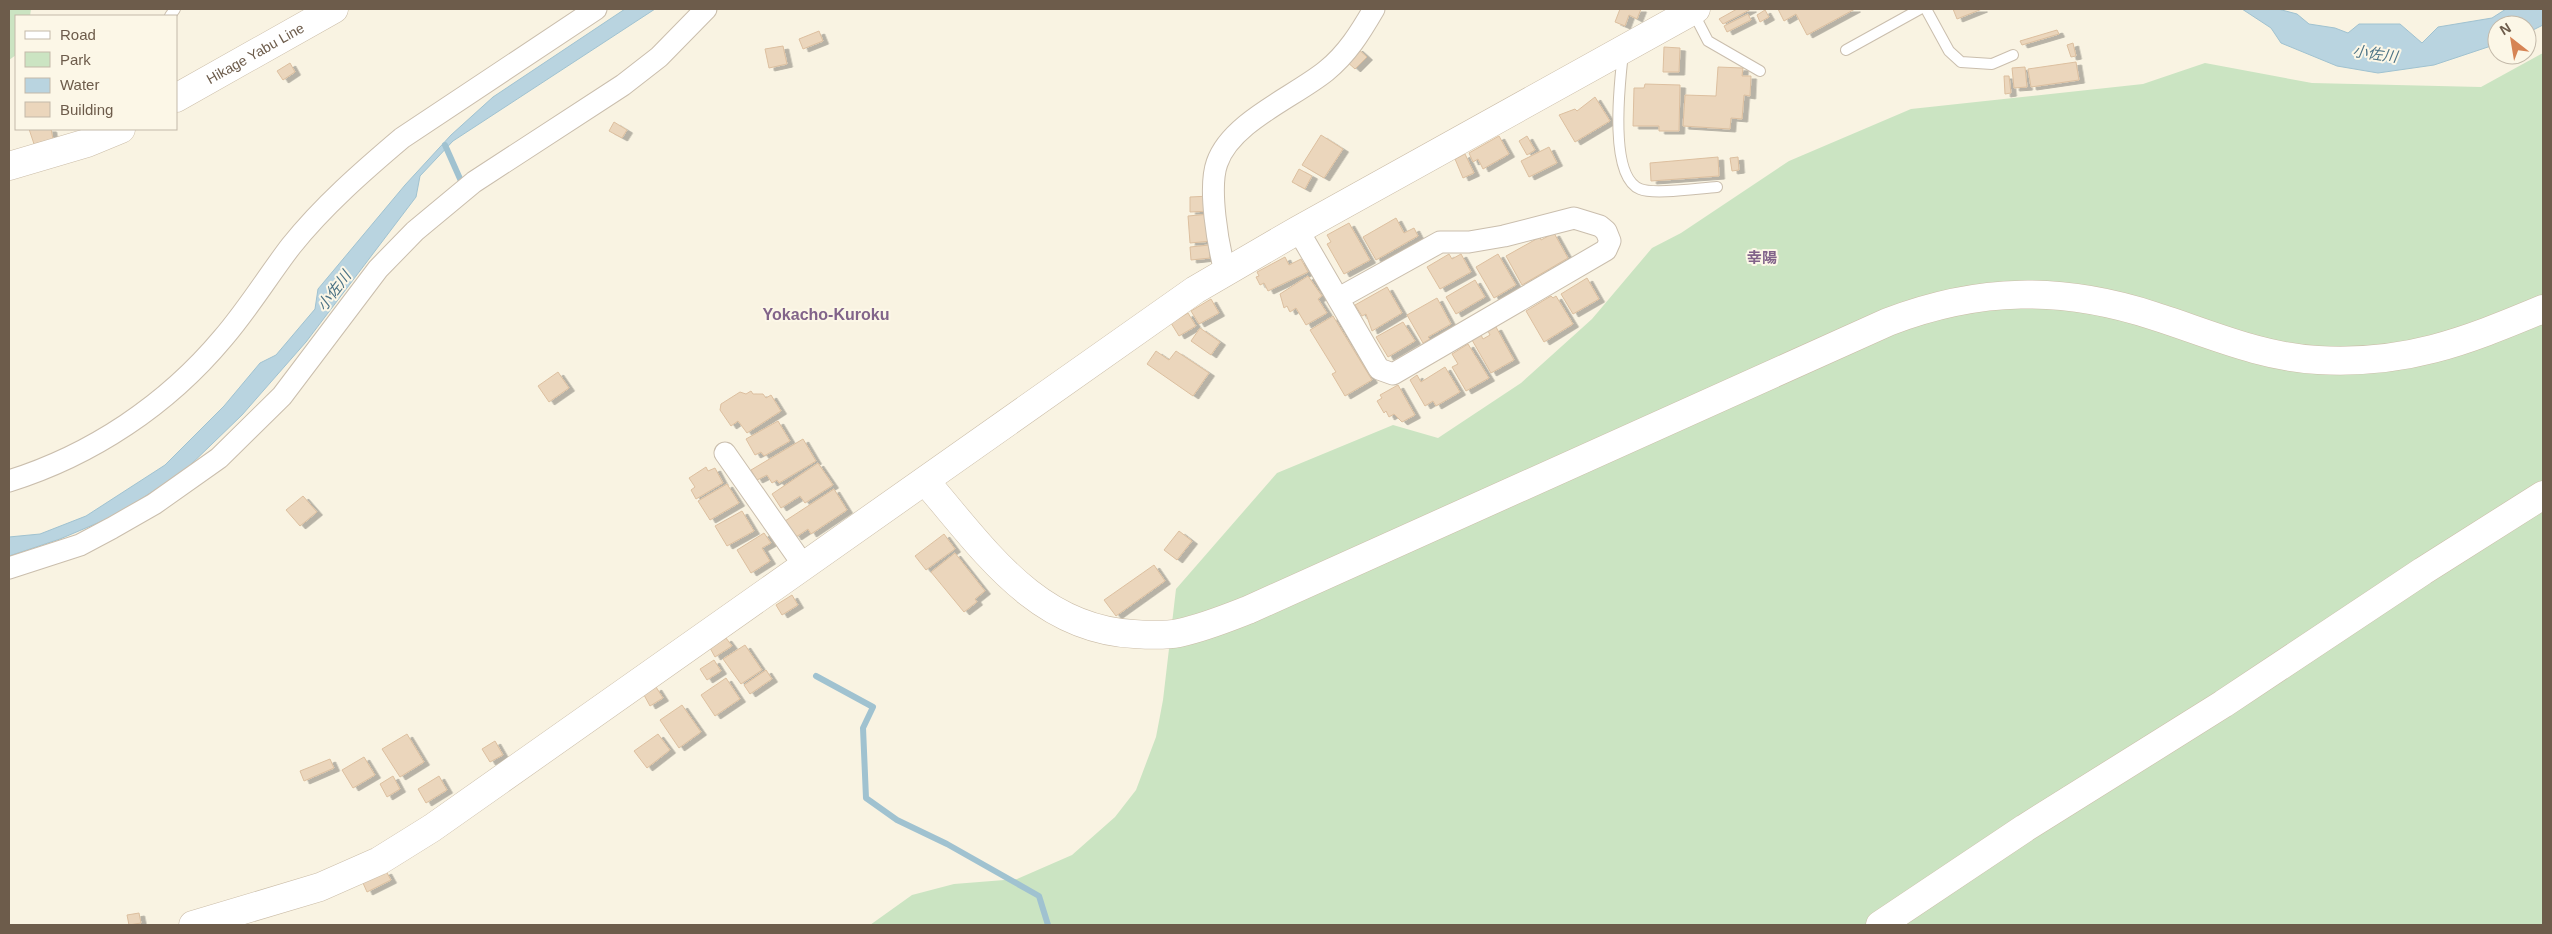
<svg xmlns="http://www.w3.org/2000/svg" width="2552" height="934" font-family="Arial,'Noto Sans JP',sans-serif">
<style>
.green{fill:#cbe4c2}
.water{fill:#b9d4e0;stroke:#a0c2d0}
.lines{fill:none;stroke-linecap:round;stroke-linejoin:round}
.stream{stroke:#a0c2d0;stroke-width:6}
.building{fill:#ebd6bc;stroke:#dcbf9f;filter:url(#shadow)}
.lane-casing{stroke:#cabead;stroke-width:12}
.street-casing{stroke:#cabead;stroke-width:23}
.secondary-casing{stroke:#cbbda8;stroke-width:29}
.lane{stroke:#fff;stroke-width:10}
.street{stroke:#fff;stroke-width:21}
.secondary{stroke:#fff;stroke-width:28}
.labels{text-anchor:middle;stroke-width:4;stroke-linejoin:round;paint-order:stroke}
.street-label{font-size:14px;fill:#6d5c4b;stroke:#fcf7e7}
.water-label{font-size:15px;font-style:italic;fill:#4c7385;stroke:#fcf7e7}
.neighbourhood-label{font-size:15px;font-weight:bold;fill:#82648a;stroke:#fcf7e7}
.quarter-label{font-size:16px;font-weight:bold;fill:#82648a;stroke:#fcf7e7}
</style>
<defs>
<filter id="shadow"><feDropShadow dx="5.5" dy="3" stdDeviation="0" flood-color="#0004"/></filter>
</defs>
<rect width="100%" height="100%" fill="#f9f3e2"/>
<g class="green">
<path d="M9,9H31L30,16H16V55L9,60Z"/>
<path d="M2543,53V925H870L912,895L954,884L1017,879L1072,855L1115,817L1136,790L1156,737L1163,700L1176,589L1277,473L1393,425L1438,438L1521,383L1592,319L1652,248L1681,233L1789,161L1911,109L2143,84L2205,63L2312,83L2481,87Z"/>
</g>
<g class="water">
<path d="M625,9H655L453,141L420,176L416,197L306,342L242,415L182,473L114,516L60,539L9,556V537L40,534L86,516L165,465L224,406L260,363L276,355L315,309L318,289L405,185L451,135L493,97Z"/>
<path d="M2242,9H2278L2297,14L2309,24L2335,28L2348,33L2359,24H2400L2422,43L2438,27L2492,18L2506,9H2543V25L2527,33V25H2497V44L2434,65L2378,73L2337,66L2281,43L2271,28Z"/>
</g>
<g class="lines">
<g class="stream">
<path d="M445,145L461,181"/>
<path d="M816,676L873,707L863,728L866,798L897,820L947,844L1039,896L1048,925"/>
</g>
</g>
<g class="building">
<path d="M1620,9H1641L1637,19L1629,15L1625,26L1615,22Z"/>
<path d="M1737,9H1751L1723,24L1719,19Z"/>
<path d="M1778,9H1855L1807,35L1796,14L1784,21Z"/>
<path d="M1953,9H1982L1957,19Z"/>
<path d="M1765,10L1769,17L1760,22L1757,15Z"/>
<path d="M1748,14L1751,20L1727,32L1724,26Z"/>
<path d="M2057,30L2059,34L2022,45L2020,41Z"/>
<path d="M819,31L823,41L803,49L799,39Z"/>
<path d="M2073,43L2076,56L2071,57L2067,45Z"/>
<path d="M783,46L787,64L769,68L765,49Z"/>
<path d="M1664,47L1680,48L1679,72H1663Z"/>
<path d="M1357,48L1367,57L1355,69L1345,60Z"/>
<path d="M2076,62L2079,80L2031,87L2028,69Z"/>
<path d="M290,63L295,72L283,80L277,71Z"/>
<path d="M1718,67L1743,68L1742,76H1751L1750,96L1744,95L1742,119L1731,118L1730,129L1683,126L1685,95L1716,96Z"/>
<path d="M2025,67L2027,87L2014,88L2012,68Z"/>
<path d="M2004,76H2009L2011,93L2005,94Z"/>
<path d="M1645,84L1680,85L1679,131H1659V126H1633L1634,88H1644Z"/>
<path d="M1595,97L1610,121L1575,142L1559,115L1575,109L1577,111Z"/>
<path d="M614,122L627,130L622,138L609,131Z"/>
<path d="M29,129H51L53,139L34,144Z"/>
<path d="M1321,135L1343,149L1324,178L1302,165Z"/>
<path d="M1499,136L1509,154L1483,169L1478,159L1473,162L1469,153Z"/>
<path d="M1527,136L1535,150L1527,155L1519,141Z"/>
<path d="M1549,147L1557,163L1529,177L1521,161Z"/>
<path d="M1465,154L1474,173L1463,178L1455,159Z"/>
<path d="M1718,157L1719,176L1651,181L1650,163Z"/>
<path d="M1738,157L1739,170L1732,171L1730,158Z"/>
<path d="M1299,169L1312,176L1305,189L1292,182Z"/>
<path d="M1210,196V211L1190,212V197Z"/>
<path d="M1210,214L1212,241L1190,243L1188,216Z"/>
<path d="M1396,218L1404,233L1414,228L1418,236L1376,260L1363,237Z"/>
<path d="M1349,223L1370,260L1344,274L1327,244L1331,242L1327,235Z"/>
<path d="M1554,233L1568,258L1522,285L1506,256L1540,237L1541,240Z"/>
<path d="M1209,245L1210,258L1191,260L1190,247Z"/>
<path d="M1449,254L1452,259L1461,254L1471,272L1440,289L1427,267Z"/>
<path d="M1498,254L1516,285L1494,298L1476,267Z"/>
<path d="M1285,257L1289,265L1301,259L1308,272L1268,291L1264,283L1260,285L1256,277L1259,276L1257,272Z"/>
<path d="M1308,276L1322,296L1318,299L1327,313L1306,325L1296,308L1290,312L1287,306L1284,308L1280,294Z"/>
<path d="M1587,278L1599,299L1573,314L1561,294Z"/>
<path d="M1475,280L1485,297L1456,314L1446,297Z"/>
<path d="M1387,287L1402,313L1372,331L1366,314L1362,316L1355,305Z"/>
<path d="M1551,296L1553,298L1556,296L1573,324L1544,342L1526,311Z"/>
<path d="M1437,298L1451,324L1428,337L1430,339L1423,343L1407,315Z"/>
<path d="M1211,299L1219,313L1199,324L1191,311Z"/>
<path d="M1188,313L1196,326L1179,336L1171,323Z"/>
<path d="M1333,316L1372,380L1345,396L1332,374L1336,372L1310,330Z"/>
<path d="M1403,322L1415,341L1388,357L1376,337Z"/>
<path d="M1496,327L1514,360L1491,373L1472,340L1481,335L1483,339L1490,335L1488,331Z"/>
<path d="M1200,328L1220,342L1211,355L1191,341Z"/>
<path d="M1468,344L1489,378L1466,391L1452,367L1458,364L1452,354Z"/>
<path d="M1156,351L1169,360L1176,351L1209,373L1193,396L1147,364Z"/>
<path d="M1445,367L1460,392L1436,406L1433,401L1425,406L1410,380L1417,375L1421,382Z"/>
<path d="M558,372L569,388L549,402L538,386Z"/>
<path d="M1398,385L1415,415L1402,422L1394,414L1389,417L1386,411L1384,413L1377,401L1382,398L1380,395Z"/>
<path d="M751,391L753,394H763L766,398L771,395L781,411L747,433L738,421L731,426L720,410L721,404L740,392L746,394Z"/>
<path d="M778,421L790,441L764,456L761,452L755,455L746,439Z"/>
<path d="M803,439L816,461L779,483L777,480L772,483L767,475L757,480L751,470Z"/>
<path d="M818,463L833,485L805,503L800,496L781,508L772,494Z"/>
<path d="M706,467L708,471L715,468L723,483L696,499L691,490L695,487L689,478Z"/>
<path d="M727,484L739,503L710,520L698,501Z"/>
<path d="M834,489L847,510L811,534L808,529L796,537L785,521Z"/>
<path d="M303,496L317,512L300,526L286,510Z"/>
<path d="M742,511L754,531L727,546L715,526Z"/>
<path d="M1179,531L1192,541L1177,560L1164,550Z"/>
<path d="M764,533L771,543L762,548L770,561L751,573L737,550Z"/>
<path d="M944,534L955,549L926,570L915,556Z"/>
<path d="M955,553L985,591L975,599L977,602L964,612L931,572Z"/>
<path d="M1154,565L1165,581L1116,616L1104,600Z"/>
<path d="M792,595L798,605L782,615L776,605Z"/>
<path d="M726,638L732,646L715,657L710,648Z"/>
<path d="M745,645L762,670L741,684L723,659Z"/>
<path d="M714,660L721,671L707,680L700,669Z"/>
<path d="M766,670L772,679L750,694L744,685Z"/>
<path d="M726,678L740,699L715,716L701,695Z"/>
<path d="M656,687L663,698L650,706L644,695Z"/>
<path d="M682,705L701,732L679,748L660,720Z"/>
<path d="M407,734L424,762L400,777L382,749Z"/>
<path d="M658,734L670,750L647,768L634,751Z"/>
<path d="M495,741L503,755L490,762L482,749Z"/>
<path d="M364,757L375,775L353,788L342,770Z"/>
<path d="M330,759L334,768L304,781L300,771Z"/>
<path d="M393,776L400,789L387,797L380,784Z"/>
<path d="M439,776L447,790L426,803L418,789Z"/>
<path d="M386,871L391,880L367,892L363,883Z"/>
<path d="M139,913L141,923L129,925L127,915Z"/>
</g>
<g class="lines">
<defs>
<g id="lane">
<path d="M1926,9L1949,51L1961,62L1992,64L2013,55"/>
<path d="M1693,12L1708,41L1760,71"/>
<path d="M170,16L175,9"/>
<path d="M1846,50L1920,9"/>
<path d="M1623,53C1620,80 1608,176 1640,189C1654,195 1700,188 1717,187"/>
</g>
<g id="street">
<path d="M1298,230L1379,369L1393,374L1606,250L1610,241L1606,231L1600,226L1574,218L1504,236L1469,242H1440L1339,298"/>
<path d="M1225,271C1218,245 1208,188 1217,163C1231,122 1294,97 1326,71C1347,54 1360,33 1374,9"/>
<path d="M725,453L804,566"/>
<path d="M9,481C92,455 167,405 223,338C248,309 268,276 291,246C323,206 363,171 402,138L596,9"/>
<path d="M9,568L80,545L112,528L154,504L219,458L282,396L378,269L415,231L474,182L623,85L659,57L706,9"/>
</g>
<g id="secondary">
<path id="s1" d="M176,98L334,9"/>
<path d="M9,166L87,143L121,129"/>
<path d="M926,482C984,549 1036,629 1134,634C1148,635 1164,636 1179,633C1203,628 1225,619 1248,610L1888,322C1979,287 2062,286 2154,316C2208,333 2260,357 2318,360C2405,365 2464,342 2543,309"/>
<path d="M193,925L320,887L379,861L432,828L1195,290L1298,230L1696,9"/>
<path d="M1880,925L2025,828L2223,704L2423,571L2543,495"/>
</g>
</defs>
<use href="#lane" class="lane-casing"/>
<use href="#street" class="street-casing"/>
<use href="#secondary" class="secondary-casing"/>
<use href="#lane" class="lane"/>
<use href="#street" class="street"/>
<use href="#secondary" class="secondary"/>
</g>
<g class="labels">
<g class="street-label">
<text dy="5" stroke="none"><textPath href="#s1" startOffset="91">Hikage Yabu Line</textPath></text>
</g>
<g class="water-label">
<text transform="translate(2375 54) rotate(8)" y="5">小佐川</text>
<text transform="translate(334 291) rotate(-53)" y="5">小佐川</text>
</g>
<g class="neighbourhood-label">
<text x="1762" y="263">幸陽</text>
</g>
<g class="quarter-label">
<text x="826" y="320">Yokacho-Kuroku</text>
</g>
</g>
<rect width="2552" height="934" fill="none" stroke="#6d5c4b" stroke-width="20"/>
<rect x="15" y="15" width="162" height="115" fill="#fcf7e7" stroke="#c3b9a9"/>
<rect x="25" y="31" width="25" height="8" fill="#ffffff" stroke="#c3b9a9"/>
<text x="60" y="40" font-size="15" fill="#6d5c4b">Road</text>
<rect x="25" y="52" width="25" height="15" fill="#cbe4c2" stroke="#c3b9a9"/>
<text x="60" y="65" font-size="15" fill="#6d5c4b">Park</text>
<rect x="25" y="78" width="25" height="15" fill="#b9d4e0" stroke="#c3b9a9"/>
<text x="60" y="90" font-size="15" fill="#6d5c4b">Water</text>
<rect x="25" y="102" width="25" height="15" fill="#ebd6bc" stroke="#c3b9a9"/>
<text x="60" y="115" font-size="15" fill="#6d5c4b">Building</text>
<g transform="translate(2512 40) rotate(329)"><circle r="24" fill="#fcf7e7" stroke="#c3b9a9"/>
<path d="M0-4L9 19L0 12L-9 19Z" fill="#d68454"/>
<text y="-8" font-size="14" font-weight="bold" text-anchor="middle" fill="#6d5c4b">N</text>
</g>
</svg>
